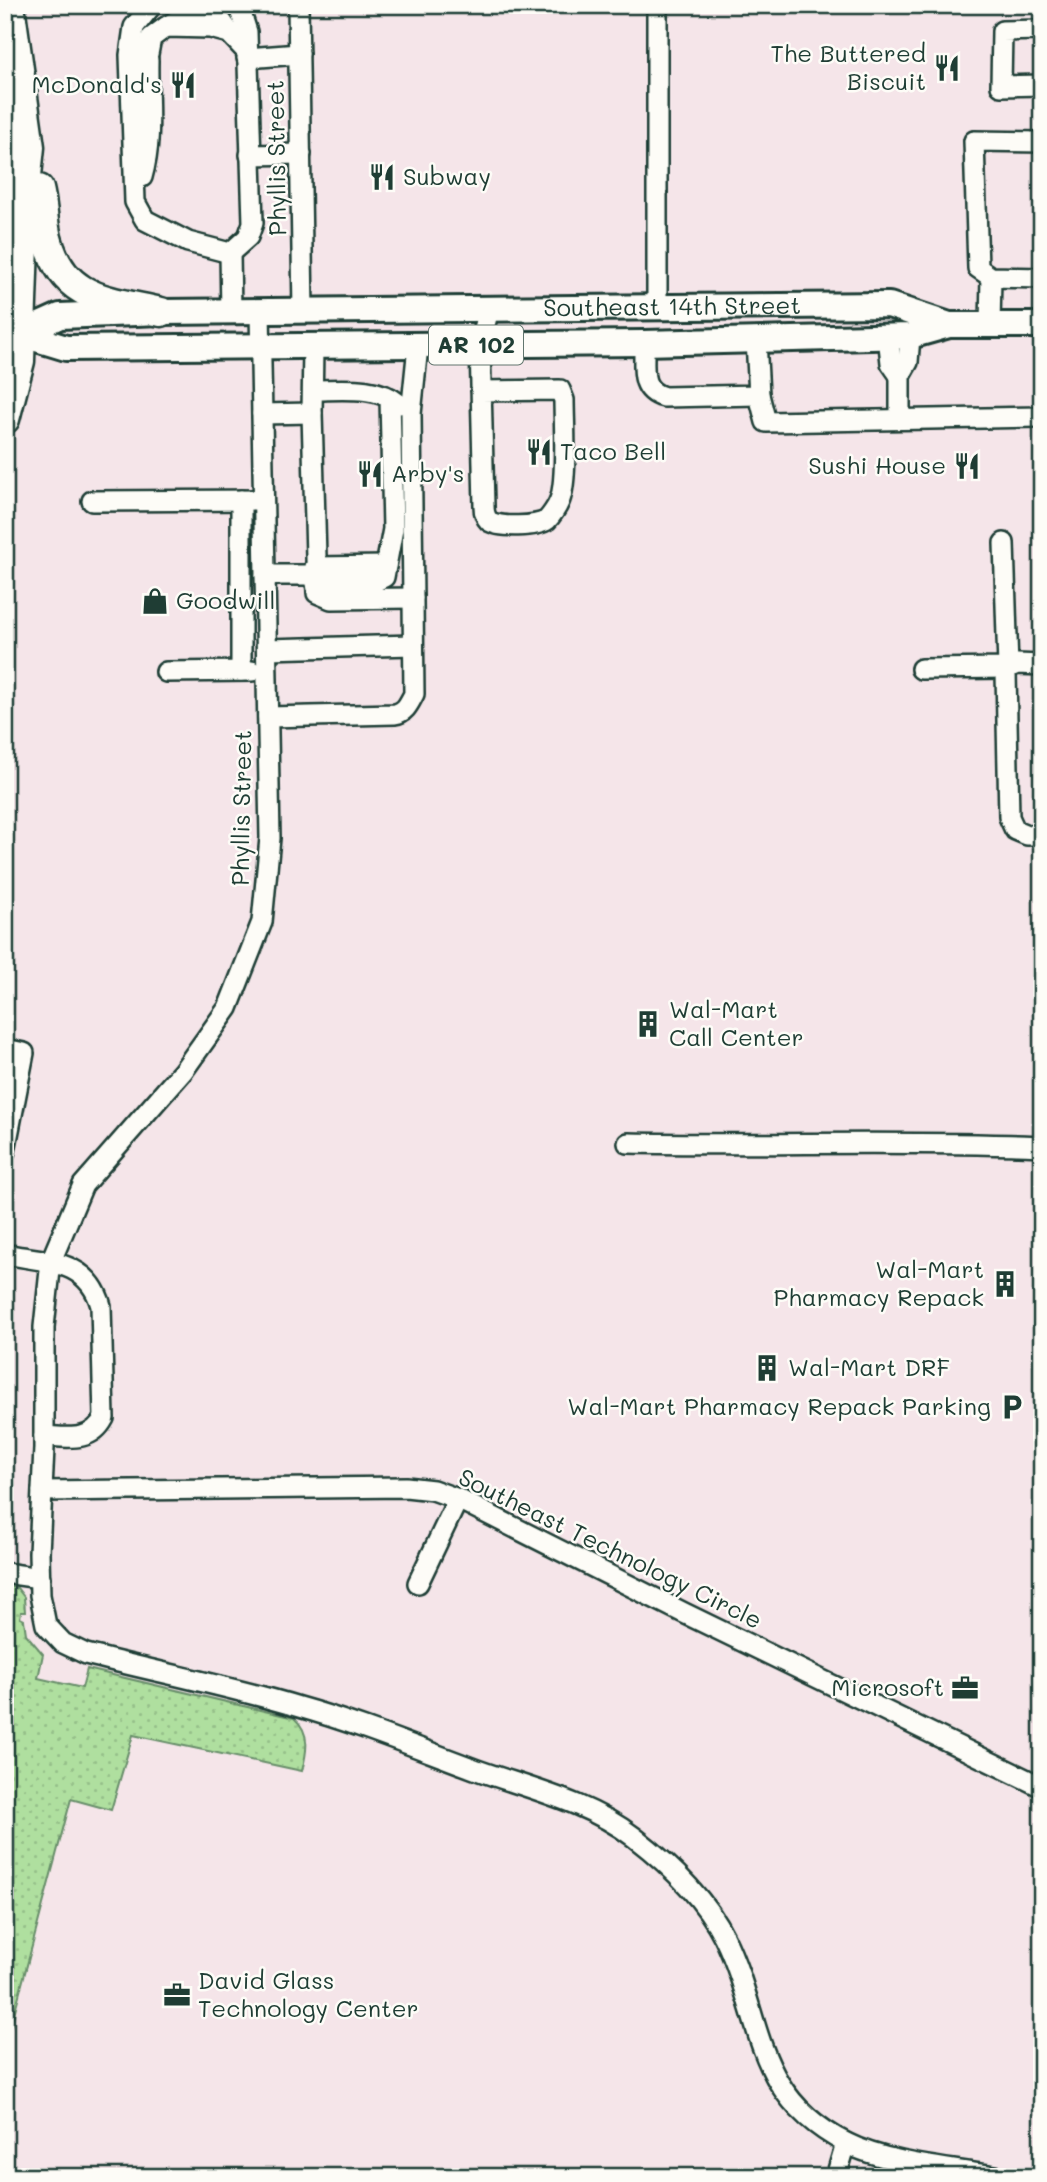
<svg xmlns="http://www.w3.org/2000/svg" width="1047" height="2182" font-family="Mali,sans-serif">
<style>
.grass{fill:url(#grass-dots);stroke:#678e6a;stroke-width:2}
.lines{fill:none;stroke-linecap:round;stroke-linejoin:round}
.minor-casing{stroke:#1f3d34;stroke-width:24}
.major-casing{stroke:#1f3d34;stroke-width:30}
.highway-casing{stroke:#1f3d34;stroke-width:33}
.minor{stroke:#fdfcf7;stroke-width:19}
.major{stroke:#fdfcf7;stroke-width:24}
.highway{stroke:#fdfcf7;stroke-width:28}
.labels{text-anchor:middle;stroke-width:5;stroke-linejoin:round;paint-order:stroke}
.shield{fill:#fdfcf7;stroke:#62766e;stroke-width:2}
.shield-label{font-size:23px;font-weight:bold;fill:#1f3d34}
.poi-label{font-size:24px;fill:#1f3d34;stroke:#fdfcf7;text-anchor:start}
.street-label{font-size:24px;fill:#1f3d34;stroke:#fdfcf7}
</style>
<defs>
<pattern id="grass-dots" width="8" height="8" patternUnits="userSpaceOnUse" patternTransform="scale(1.75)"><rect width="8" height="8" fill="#afdf9f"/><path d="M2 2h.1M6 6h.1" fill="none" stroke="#96c08a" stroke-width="1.8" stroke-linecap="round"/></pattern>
</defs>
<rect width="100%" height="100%" fill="#f5e5e9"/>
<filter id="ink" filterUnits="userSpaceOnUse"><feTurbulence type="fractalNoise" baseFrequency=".0143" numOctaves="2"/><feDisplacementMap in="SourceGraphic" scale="14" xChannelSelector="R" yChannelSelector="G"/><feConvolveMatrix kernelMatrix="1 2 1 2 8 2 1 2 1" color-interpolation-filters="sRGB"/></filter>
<g filter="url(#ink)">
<path class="grass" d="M5,1586L17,1588L24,1597L25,1612H21L20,1618L24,1620L26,1634L43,1654L38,1678L82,1688L87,1669L294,1718C311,1733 307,1752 302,1771L133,1735L111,1810L71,1799L5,2048Z"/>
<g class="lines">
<defs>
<g id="minor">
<path d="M152,5L134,27L130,55L135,202L145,220L188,242L230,253L248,237L253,223L247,32L240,10L234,5"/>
<path d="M298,5L303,311"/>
<path d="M166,27C193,9 212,0 229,33"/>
<path d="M1042,30L1002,31L1001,86L1042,85"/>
<path d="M148,54L151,38L166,27L210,28L229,33L247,52"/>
<path d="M247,58L299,54"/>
<path d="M1042,142L974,141L978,268L991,277L1042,278"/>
<path d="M250,155L301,154"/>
<path d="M142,177C153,139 147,99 148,60"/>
<path d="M230,253L231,312"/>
<path d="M657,307V5"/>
<path d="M260,311L270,838L262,922L228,1008L183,1071L83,1185L51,1261L44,1327V1448L39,1553L40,1595L46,1625L63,1643L86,1654C157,1672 229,1686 299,1707C360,1724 420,1749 480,1771C531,1789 590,1803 634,1837C669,1864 704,1897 724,1937C764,2019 751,2094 846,2143C887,2164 954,2169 1000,2177"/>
<path d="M990,325L991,277"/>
<path d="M888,336L891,363L900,376"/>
<path d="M644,343C645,366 638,390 664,397L759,395L756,340"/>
<path d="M313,347L312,413L317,593L331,599L413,598"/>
<path d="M313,390C341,390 377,385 399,404"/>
<path d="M481,391L560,390L564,400C564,423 568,483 559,502C557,507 551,516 547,520C537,527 499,528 489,521C485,517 484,511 484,506L480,345L489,309"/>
<path d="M759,395L766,422L1042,417"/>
<path d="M262,414L312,413"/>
<path d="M900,419V376L908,362L910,336"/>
<path d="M92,501L263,500"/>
<path d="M315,567L386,566"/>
<path d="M265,575H316"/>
<path d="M316,584L372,583L384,577L393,529L390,398"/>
<path d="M267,649L413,645"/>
<path d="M1042,665L1017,664L1008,668L1006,673L1009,817L1015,830L1027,835H1042"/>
<path d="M921,669L1008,668L1004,543"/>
<path d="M241,671V500"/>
<path d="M166,672L252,671"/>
<path d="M268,717L395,714C406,712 409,703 414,694L411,414L418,346"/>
<path d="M5,1049L24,1053L5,1151"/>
<path d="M628,1143C766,1146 904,1140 1042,1146"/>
<path d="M5,1254C45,1262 88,1259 101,1306L104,1418C91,1443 67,1437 44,1436"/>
<path d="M42,1491L406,1487L433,1490L458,1499L684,1613L1042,1787"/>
<path d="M5,1573L40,1578"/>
<path d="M418,1583L458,1499"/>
<path d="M836,2177L846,2143"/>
</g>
<g id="major">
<path d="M20,334L66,348L644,343L910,336L949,325H1042"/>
<path id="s1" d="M20,334L60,316L161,312L889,305L949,325"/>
</g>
<g id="highway">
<path d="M39,189C43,205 43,222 47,238C63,300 107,300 161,312"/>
<path d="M5,419L20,361L26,185L30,147L10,5"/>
</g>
</defs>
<use href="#minor" class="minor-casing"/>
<use href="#major" class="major-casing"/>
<use href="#highway" class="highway-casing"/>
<use href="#minor" class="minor"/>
<use href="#major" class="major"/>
<use href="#highway" class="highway"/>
</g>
</g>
<defs>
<symbol id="restaurant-bare" viewBox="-9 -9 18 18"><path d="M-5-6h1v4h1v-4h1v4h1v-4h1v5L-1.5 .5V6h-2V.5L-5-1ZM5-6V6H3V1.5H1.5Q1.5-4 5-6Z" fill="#1f3d34" stroke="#fdfcf7" stroke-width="2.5" paint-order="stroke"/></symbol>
<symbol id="shop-bare" viewBox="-9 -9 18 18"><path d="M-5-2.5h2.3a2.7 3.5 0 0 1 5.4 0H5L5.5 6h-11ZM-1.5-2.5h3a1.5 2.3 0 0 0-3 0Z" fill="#1f3d34" stroke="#fdfcf7" stroke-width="2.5" paint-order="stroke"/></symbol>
<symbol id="building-bare" viewBox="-9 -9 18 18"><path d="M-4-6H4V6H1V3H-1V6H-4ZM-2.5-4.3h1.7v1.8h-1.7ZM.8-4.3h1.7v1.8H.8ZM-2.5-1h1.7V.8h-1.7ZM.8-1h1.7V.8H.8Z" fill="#1f3d34" stroke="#fdfcf7" stroke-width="2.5" paint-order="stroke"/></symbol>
<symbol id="parking-bare" viewBox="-9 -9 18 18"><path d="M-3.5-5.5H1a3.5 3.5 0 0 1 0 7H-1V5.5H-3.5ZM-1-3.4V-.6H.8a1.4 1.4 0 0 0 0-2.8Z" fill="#1f3d34" stroke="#fdfcf7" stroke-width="2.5" paint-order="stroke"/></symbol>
<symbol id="office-bare" viewBox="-9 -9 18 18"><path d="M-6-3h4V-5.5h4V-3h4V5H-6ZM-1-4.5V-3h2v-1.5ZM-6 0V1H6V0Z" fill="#1f3d34" stroke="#fdfcf7" stroke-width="2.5" paint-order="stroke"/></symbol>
</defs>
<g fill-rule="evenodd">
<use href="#restaurant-bare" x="928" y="49" width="38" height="38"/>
<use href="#restaurant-bare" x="164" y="66" width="38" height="38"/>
<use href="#restaurant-bare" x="363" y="158" width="38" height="38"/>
<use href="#restaurant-bare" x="520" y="433" width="38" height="38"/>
<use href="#restaurant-bare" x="948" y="447" width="38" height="38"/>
<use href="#restaurant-bare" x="351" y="455" width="38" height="38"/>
<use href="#shop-bare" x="136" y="582" width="38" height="38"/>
<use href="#building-bare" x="629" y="1005" width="38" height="38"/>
<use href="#building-bare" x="986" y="1265" width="38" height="38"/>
<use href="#building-bare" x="748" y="1349" width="38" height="38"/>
<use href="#parking-bare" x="993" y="1388" width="38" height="38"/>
<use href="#office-bare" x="946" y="1669" width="38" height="38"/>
<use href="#office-bare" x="158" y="1976" width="38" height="38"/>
</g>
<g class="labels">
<rect class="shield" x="429" y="325.5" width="94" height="39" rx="5"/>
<g class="shield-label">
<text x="476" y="353">AR 102</text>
</g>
<g class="poi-label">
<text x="926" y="62" text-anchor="end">The Buttered<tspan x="926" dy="28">Biscuit</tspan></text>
<text x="162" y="93" text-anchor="end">McDonald's</text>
<text x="403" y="185">Subway</text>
<text x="560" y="460">Taco Bell</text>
<text x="946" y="474" text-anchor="end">Sushi House</text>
<text x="391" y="482">Arby's</text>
<text x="176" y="609">Goodwill</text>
<text x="669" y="1018">Wal-Mart<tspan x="669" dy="28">Call Center</tspan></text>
<text x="984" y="1278" text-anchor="end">Wal-Mart<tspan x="984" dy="28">Pharmacy Repack</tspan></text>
<text x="788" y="1376">Wal-Mart DRF</text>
<text x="991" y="1415" text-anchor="end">Wal-Mart Pharmacy Repack Parking</text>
<text x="944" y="1696" text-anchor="end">Microsoft</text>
<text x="198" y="1989">David Glass<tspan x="198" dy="28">Technology Center</tspan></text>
</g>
<g class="street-label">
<text transform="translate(277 158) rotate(-91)" y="8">Phyllis Street</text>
<text dy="8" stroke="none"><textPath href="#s1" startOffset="656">Southeast 14th Street</textPath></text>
<text transform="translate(242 808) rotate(-89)" y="8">Phyllis Street</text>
<text transform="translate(610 1549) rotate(26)" y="8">Southeast Technology Circle</text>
</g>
</g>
<rect width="1047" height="2182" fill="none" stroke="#fdfcf7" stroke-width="28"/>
<rect x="14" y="14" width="1019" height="2154" fill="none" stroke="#1f3d34" stroke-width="2.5" filter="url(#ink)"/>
</svg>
